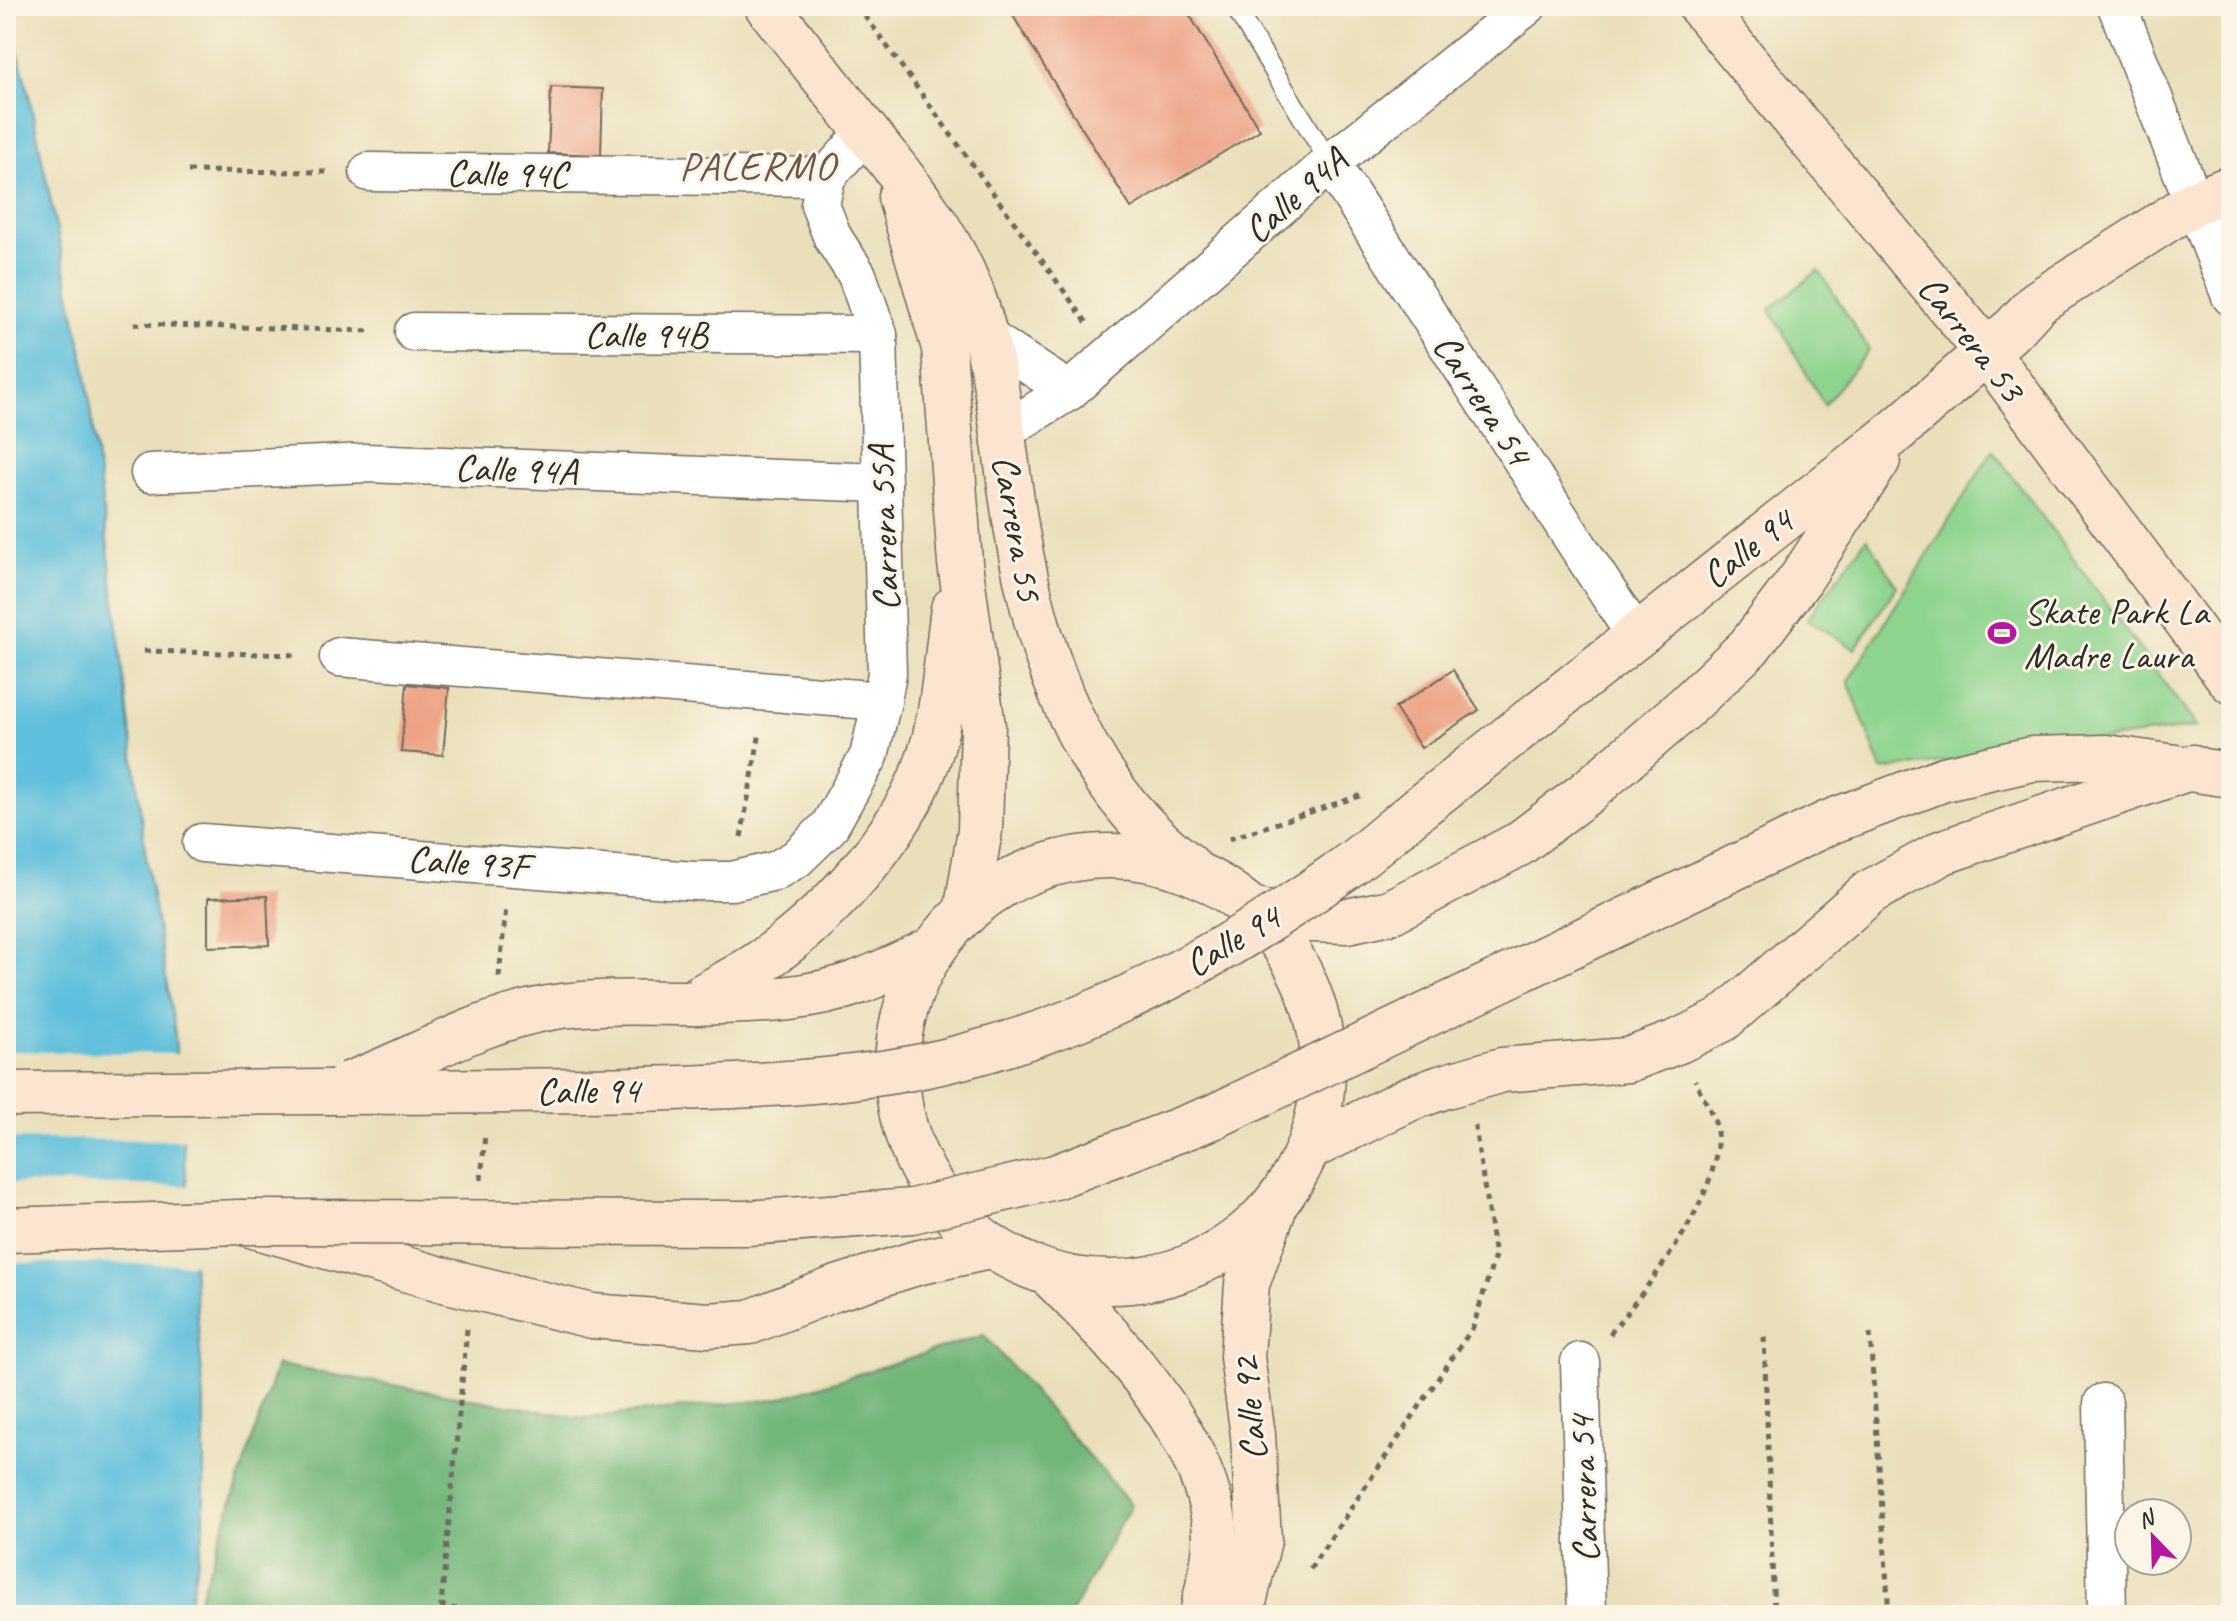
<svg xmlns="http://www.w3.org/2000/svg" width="2237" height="1621" font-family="Caveat,sans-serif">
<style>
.green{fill:#8ed48e;stroke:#5c805c;stroke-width:2}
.forest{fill:#72b679;stroke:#4e7052;stroke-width:2}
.water{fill:#5ebfdc;stroke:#447584;stroke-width:2}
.pier{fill:#eadfba}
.building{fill:#eda184}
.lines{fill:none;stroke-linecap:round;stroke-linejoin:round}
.lane-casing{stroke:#6e6a5d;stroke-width:21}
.street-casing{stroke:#6e6a5d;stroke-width:41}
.secondary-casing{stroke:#6e6a5d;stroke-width:47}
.path{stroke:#6e6a5d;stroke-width:5;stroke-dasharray:6 6;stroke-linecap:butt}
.lane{stroke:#fff;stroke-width:18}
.street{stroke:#fff;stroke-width:38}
.secondary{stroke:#fce5d0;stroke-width:44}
.secondary-bridge-casing{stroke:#6e6a5d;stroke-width:47;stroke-linecap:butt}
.secondary-bridge{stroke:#fce5d0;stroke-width:44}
.labels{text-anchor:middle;stroke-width:6;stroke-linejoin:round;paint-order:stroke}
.street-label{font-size:38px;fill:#2b2b2b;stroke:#fcf5e5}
.poi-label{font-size:38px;fill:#2b2b2b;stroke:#fcf5e5;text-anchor:start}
.neighbourhood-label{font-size:40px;letter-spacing:2px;fill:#6f544a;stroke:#fcf5e5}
</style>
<rect width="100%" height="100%" fill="#fcf5e5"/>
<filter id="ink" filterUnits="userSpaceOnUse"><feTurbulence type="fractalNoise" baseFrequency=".0125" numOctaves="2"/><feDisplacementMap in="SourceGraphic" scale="16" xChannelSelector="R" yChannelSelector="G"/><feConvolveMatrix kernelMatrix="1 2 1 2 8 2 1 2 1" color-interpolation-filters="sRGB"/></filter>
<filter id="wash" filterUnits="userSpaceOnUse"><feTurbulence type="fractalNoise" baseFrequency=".006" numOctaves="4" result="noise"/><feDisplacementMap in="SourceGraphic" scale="32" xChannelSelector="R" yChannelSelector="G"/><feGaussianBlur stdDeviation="1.8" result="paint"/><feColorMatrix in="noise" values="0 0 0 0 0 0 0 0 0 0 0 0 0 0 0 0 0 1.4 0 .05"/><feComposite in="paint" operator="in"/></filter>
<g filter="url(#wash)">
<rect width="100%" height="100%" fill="#eadfba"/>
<g class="green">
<path d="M1819,270L1869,350L1824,405L1770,309Z"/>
<path d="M1993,450L2197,727L1882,770L1848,681Z"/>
<path d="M1867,538L1897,586L1855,649L1807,619Z"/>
</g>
<path class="forest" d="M984,1335L1131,1505L1070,1615H194L277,1365L582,1418L777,1399Z"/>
<path class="water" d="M6,6L28,91L86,371L148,872L174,1025L204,1401V1529L187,1615H6Z"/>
<g class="pier">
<path d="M6,1051L181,1054L188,1140L6,1139Z"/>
<path d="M6,1183L192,1186L198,1264L6,1263Z"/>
</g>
<g id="blocks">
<g class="building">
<path d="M1007,6H1184L1260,130L1131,208Z"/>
<path d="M551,87L603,89L601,155L548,153Z"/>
<path d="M1453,670L1479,710L1421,748L1395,708Z"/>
<path d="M407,684L449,688L443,755L401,752Z"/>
<path d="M267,896L269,945L208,947V898Z"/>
</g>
</g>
</g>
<g filter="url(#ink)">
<use href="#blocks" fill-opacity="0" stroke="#6e6a5d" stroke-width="2"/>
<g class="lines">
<defs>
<path id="lane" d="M1234,6L1330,163"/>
<g id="street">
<path d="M2117,6L2231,296"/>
<path d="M1330,163L1636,636"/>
<path d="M369,172L826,177"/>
<path d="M414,332L878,335"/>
<path d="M987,337L1069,391"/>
<path d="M1002,432L1069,391L1330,163L1527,6"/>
<path d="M150,473L367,463L882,483"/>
<path d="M339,657L882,701"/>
<path d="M202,843L694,881H732L775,871L796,859L829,827L869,756L882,701L887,673L878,335L857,275L833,238L820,205L826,177L866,132"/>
<path d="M1580,1362L1587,1615"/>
<path d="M2103,1403L2107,1615"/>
</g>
<g id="secondary">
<path d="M767,6C800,47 832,89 865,130C905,180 948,231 971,291C996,355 1001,425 1011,493C1030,632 1071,777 1188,865"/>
<path d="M1700,6L1986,351L2231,681"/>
<path d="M900,197L944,348L960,563L983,726L980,830L966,913"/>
<path d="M1944,779L2032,759L2106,757L2231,775"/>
<path d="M1428,801L1896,431L2015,327L2038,302L2195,202L2231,188"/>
<circle cx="1110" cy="1069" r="213"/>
<path d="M1255,910L1310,920L1347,921L1390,912L1519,844L1586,793L1686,707L1749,647L1802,577L1878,460"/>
<path d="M690,1003C714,989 741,976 764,960C835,910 915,822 935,736C945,695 947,650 953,609"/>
<path d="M694,1003C747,1001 805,1002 856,983C881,974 906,961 931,950"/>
<path d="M6,1094L328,1092"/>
<path d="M1309,1148L1409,1099L1443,1087L1502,1070L1628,1060L1679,1041L1722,1020L1870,892L1943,852L2193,767"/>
<path d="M6,1230L240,1222L444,1280"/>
<path d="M1050,1275C1114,1337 1212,1443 1215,1536C1216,1561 1206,1590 1202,1615"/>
<path d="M834,1289L916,1263L989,1247"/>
<path d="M1241,1615L1259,1540L1253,1435L1242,1357L1247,1284L1274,1209"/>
</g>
</defs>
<use href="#lane" class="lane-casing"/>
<use href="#street" class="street-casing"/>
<use href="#secondary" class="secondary-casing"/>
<g class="path">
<path d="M858,6L1087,323"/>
<path d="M188,171L331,172"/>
<path d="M134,324L373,331"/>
<path d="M144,651L299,655"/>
<path d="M741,837L760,732"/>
<path d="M1229,839L1365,794"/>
<path d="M499,977L506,907"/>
<path d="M481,1180L485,1134"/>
<path d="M467,1329L441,1605L478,1615"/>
<path d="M1870,1333L1889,1615"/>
<path d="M1610,1334C1649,1284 1722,1198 1717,1131C1715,1115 1701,1095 1695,1080"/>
<path d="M1764,1337L1774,1615"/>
<path d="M1310,1569L1473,1327L1495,1256L1474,1121"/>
</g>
<use href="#lane" class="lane"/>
<use href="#street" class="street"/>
<use href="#secondary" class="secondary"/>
<defs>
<g id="secondary-bridge">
<path d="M349,1084C416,1059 478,1020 549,1008C595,1000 644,1003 690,1003"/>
<path d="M328,1092C433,1092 537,1091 642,1089C747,1086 858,1084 961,1057C1099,1022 1228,953 1344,869C1373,848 1400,823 1428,801"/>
<path d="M240,1222L747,1223L912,1211L1055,1177L1213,1117L1830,822L1944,779"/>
<path d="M444,1280L592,1316L708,1325L750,1322L834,1289"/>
</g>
</defs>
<use href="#secondary-bridge" class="secondary-bridge-casing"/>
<use href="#secondary-bridge" class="secondary-bridge"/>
</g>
</g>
<defs>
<symbol id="stadium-bare" viewBox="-9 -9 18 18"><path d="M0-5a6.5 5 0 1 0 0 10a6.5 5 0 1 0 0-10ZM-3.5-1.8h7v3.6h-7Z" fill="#b5179e" stroke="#fcf5e5" stroke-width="2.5" paint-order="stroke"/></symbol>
</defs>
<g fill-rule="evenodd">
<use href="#stadium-bare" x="1982" y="613" width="40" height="40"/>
</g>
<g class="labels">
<g class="street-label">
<text transform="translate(507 173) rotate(1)" y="13">Calle 94C</text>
<text transform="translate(1295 195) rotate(-41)" y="13">Calle 94A</text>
<text x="646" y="347">Calle 94B</text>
<text transform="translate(1972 338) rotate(52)" y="13">Carrera 53</text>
<text transform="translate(1483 399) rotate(57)" y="13">Carrera 54</text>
<text transform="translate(516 469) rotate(2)" y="13">Calle 94A</text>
<text transform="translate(883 528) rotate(-92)" y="13">Carrera 55A</text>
<text transform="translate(1018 528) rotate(80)" y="13">Carrera 55</text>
<text transform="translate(1747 548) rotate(-38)" y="13">Calle 94</text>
<text transform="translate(468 862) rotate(4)" y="13">Calle 93F</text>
<text transform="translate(1232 940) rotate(-31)" y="13">Calle 94</text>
<text transform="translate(588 1090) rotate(-1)" y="13">Calle 94</text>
<text transform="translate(1249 1409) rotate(-95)" y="13">Calle 92</text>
<text transform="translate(1583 1489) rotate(-92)" y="13">Carrera 54</text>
</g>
<g class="poi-label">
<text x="2024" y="624">Skate Park La<tspan x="2024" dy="44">Madre Laura</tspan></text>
</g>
<g class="neighbourhood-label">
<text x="758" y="179">PALERMO</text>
</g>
</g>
<rect width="2237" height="1621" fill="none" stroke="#fcf5e5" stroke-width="32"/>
<g transform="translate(2153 1537) rotate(337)"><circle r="38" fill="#fcf5e5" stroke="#a8a49b" stroke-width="2"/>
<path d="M0-6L14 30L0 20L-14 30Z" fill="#b5179e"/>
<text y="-12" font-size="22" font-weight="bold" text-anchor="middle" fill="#2b2b2b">N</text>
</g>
</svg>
